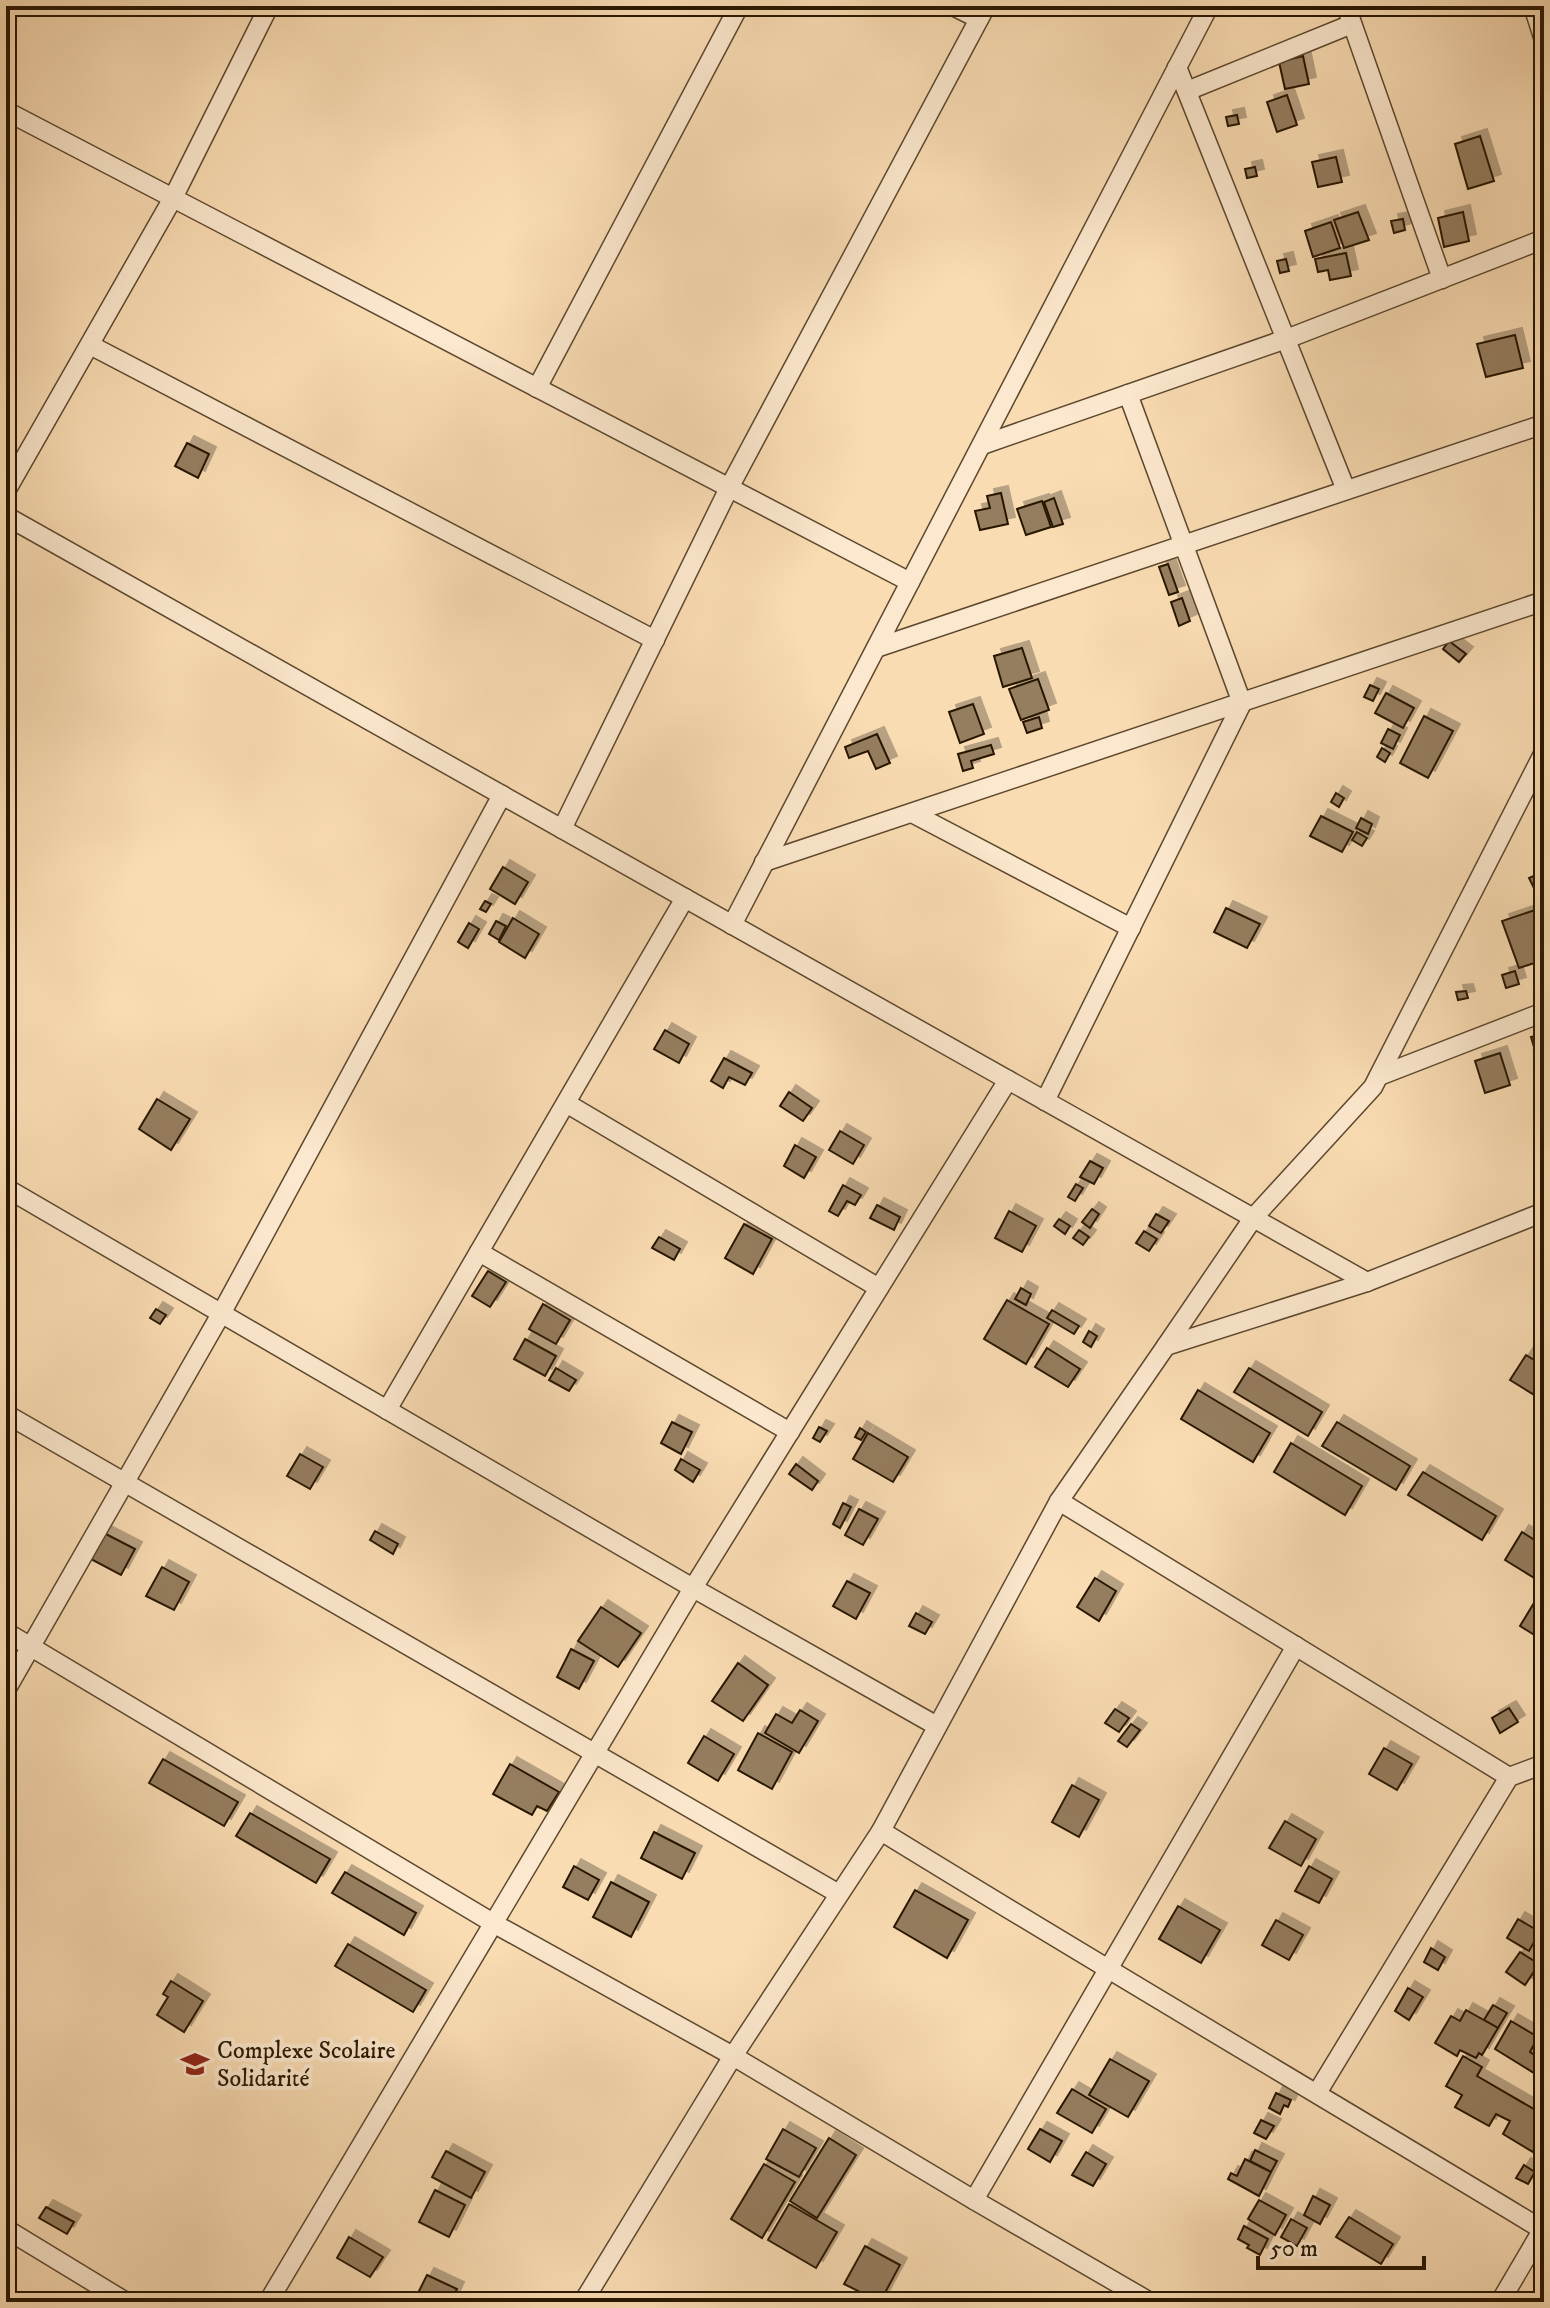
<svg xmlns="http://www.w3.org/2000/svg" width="1550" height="2308" font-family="'IM FELL DW Pica',serif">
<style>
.building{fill:#957d5e;stroke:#281701;stroke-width:2;filter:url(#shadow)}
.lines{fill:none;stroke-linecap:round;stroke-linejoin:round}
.minor-casing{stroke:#5c482e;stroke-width:21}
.minor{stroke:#fce8ce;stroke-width:18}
.labels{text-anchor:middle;stroke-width:8;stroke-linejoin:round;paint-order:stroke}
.poi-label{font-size:24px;fill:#281701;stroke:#fce8ce;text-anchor:start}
</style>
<defs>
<filter id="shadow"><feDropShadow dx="7" dy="-7" stdDeviation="0" flood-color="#0004"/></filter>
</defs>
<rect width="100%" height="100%" fill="#fadcb3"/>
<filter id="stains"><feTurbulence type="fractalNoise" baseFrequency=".0025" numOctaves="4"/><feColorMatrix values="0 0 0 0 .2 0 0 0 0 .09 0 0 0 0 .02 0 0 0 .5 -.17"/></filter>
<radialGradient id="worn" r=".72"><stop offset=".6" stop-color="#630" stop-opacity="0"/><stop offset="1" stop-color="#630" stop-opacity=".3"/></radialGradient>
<g class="building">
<path d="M1303,56L1309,84L1285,89L1279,62Z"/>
<path d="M1287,95L1297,125L1277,132L1267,102Z"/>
<path d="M1237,115L1239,124L1228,126L1226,117Z"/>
<path d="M1480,136L1494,181L1468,189L1455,144Z"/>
<path d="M1336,157L1342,182L1318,187L1312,162Z"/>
<path d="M1255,167L1257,176L1247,178L1245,169Z"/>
<path d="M1358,212L1369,240L1344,248L1334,220Z"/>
<path d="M1463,212L1469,241L1444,247L1438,218Z"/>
<path d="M1403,219L1405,230L1394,233L1391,221Z"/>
<path d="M1331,222L1340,248L1313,257L1305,231Z"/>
<path d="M1346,253L1351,276L1330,280L1328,270L1318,272L1315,259Z"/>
<path d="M1286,259L1289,271L1280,273L1277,261Z"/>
<path d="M1515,335L1523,368L1486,377L1477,344Z"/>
<path d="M187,443L209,454L198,478L175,466Z"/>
<path d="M1001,493L1008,524L980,530L975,511L990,508L987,496Z"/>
<path d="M1054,498L1063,524L1053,527L1044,502Z"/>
<path d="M1042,501L1051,527L1026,535L1017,509Z"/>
<path d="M1168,564L1178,592L1169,595L1159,567Z"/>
<path d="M1182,598L1190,621L1179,626L1171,602Z"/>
<path d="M1449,641L1466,654L1459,662L1443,649Z"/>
<path d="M1022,648L1032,678L1003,687L994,656Z"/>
<path d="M1038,679L1049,710L1021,720L1009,689Z"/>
<path d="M1370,685L1379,689L1373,701L1364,697Z"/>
<path d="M1386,693L1414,708L1403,728L1375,713Z"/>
<path d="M973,704L984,734L960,743L949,712Z"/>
<path d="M1424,716L1453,731L1428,778L1400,763Z"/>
<path d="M1039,717L1042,728L1027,733L1023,722Z"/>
<path d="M1388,729L1400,735L1393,749L1381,743Z"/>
<path d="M877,734L890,763L876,769L868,751L849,758L845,747Z"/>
<path d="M991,745L994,754L971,761L973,768L963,771L958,754Z"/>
<path d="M1382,748L1390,753L1385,762L1377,757Z"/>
<path d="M1336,793L1344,798L1339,807L1331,802Z"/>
<path d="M1321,816L1353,832L1342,852L1310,836Z"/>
<path d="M1361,818L1372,824L1368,834L1356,828Z"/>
<path d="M1357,832L1367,838L1362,846L1352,840Z"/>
<path d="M503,867L528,882L515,904L490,889Z"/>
<path d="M1543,872L1544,885L1535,890L1529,878Z"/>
<path d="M485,901L491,904L486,912L480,909Z"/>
<path d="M1226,908L1260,924L1247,948L1214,932Z"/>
<path d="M1541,908L1544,917V960L1519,968L1502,921Z"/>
<path d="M513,918L539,934L525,958L499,942Z"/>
<path d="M496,921L506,926L499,940L489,934Z"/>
<path d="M469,923L479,929L468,948L458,942Z"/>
<path d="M1515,971L1519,984L1506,988L1502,975Z"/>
<path d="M1466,991L1468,998L1458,1000L1456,992Z"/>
<path d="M665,1030L689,1044L679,1063L654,1049Z"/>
<path d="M1544,1034V1044L1534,1047L1531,1037Z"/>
<path d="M1544,1047V1075H1542L1534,1050Z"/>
<path d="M1500,1053L1510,1085L1485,1093L1475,1061Z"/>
<path d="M724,1058L752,1073L745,1085L729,1077L723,1088L711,1081Z"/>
<path d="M789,1092L812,1108L803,1121L780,1106Z"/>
<path d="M157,1099L190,1119L171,1150L139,1129Z"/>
<path d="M840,1131L864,1145L853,1164L829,1150Z"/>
<path d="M795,1145L816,1157L804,1178L784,1166Z"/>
<path d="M1090,1161L1103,1168L1094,1184L1080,1177Z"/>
<path d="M1076,1184L1083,1188L1075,1201L1068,1197Z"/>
<path d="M843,1185L861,1195L855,1205L847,1201L838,1216L829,1211Z"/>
<path d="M877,1205L900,1217L894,1230L870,1218Z"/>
<path d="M1092,1209L1099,1214L1090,1228L1082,1222Z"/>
<path d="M1009,1211L1036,1226L1022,1252L995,1238Z"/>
<path d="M1156,1214L1169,1221L1161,1233L1149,1226Z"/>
<path d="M1059,1219L1070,1226L1065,1234L1054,1226Z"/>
<path d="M744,1224L772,1239L753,1274L725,1258Z"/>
<path d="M1079,1230L1089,1237L1083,1245L1073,1238Z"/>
<path d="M1144,1231L1157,1239L1149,1251L1136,1243Z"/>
<path d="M659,1237L680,1249L674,1260L652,1248Z"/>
<path d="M488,1271L506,1282L490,1307L472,1296Z"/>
<path d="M1021,1288L1031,1294L1026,1305L1015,1299Z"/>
<path d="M1007,1300L1049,1324L1026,1364L984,1339Z"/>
<path d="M543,1304L570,1320L556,1344L529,1329Z"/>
<path d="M156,1309L166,1315L160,1324L150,1318Z"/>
<path d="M1052,1310L1079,1326L1074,1334L1047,1318Z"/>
<path d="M1089,1331L1097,1336L1091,1347L1083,1342Z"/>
<path d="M525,1339L556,1356L545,1376L514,1359Z"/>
<path d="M1047,1348L1080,1369L1068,1387L1035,1367Z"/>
<path d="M1526,1355L1544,1366V1401L1510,1380Z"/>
<path d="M556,1368L576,1380L569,1391L549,1380Z"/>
<path d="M1249,1368L1322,1412L1308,1436L1234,1392Z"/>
<path d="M1198,1390L1270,1433L1253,1462L1181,1419Z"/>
<path d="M672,1422L692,1432L681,1454L661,1443Z"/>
<path d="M1337,1422L1410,1466L1396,1490L1322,1446Z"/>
<path d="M819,1427L827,1431L820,1442L813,1438Z"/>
<path d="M860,1428L866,1432L861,1440L855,1437Z"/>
<path d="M868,1433L908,1457L893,1482L853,1459Z"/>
<path d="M1291,1443L1362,1486L1345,1515L1274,1472Z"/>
<path d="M300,1454L323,1467L310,1489L287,1476Z"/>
<path d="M681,1459L700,1470L693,1482L675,1470Z"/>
<path d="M796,1464L818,1481L812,1490L789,1474Z"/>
<path d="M1423,1472L1496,1516L1482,1540L1408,1495Z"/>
<path d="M843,1503L851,1507L840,1528L833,1524Z"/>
<path d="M859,1509L878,1519L863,1545L845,1535Z"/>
<path d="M375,1531L398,1544L393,1554L370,1540Z"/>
<path d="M102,1532L135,1549L121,1575L89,1558Z"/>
<path d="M1522,1532L1544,1546V1584L1505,1560Z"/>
<path d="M162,1567L189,1582L174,1610L146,1596Z"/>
<path d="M1095,1578L1116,1591L1099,1621L1077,1607Z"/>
<path d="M847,1581L870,1593L856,1619L833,1606Z"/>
<path d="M1537,1598L1544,1601V1641L1520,1626Z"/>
<path d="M601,1607L641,1633L618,1667L578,1641Z"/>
<path d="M916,1613L932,1622L925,1634L909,1626Z"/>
<path d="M571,1649L594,1661L579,1689L557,1677Z"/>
<path d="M738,1663L768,1685L743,1721L712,1701Z"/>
<path d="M1509,1708L1518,1722L1500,1733L1492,1718Z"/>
<path d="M1115,1709L1129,1718L1119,1732L1105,1723Z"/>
<path d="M800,1710L818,1721L799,1753L765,1733L776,1714L792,1723Z"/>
<path d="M1131,1724L1140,1730L1127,1747L1118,1741Z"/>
<path d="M758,1733L792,1752L772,1789L738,1770Z"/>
<path d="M704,1736L734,1754L718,1781L688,1763Z"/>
<path d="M1384,1748L1412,1764L1397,1790L1369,1774Z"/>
<path d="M163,1759L238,1802L224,1826L149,1783Z"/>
<path d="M510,1764L559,1792L547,1811L537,1806L532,1815L493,1794Z"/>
<path d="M1072,1785L1099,1800L1079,1837L1052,1822Z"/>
<path d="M250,1813L330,1859L316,1883L236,1836Z"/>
<path d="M1285,1821L1316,1839L1301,1866L1269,1848Z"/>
<path d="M654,1832L695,1853L682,1879L641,1858Z"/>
<path d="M574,1866L599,1880L588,1900L563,1887Z"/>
<path d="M1309,1866L1332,1879L1319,1903L1295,1891Z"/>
<path d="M345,1872L416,1913L404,1935L332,1893Z"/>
<path d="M611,1882L649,1902L631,1937L593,1917Z"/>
<path d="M915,1890L968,1920L947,1958L894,1927Z"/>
<path d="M1178,1906L1220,1930L1201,1963L1159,1939Z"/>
<path d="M1518,1919L1540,1932L1529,1951L1507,1938Z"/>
<path d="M1276,1920L1303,1935L1289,1960L1262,1945Z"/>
<path d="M348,1944L426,1990L413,2012L335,1966Z"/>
<path d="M1431,1948L1445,1957L1438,1970L1424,1962Z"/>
<path d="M1520,1952L1539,1964L1525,1985L1506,1972Z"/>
<path d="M171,1981L203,2001L184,2032L157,2015L168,1997L163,1994Z"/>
<path d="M1408,1988L1423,1997L1409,2020L1395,2011Z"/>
<path d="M1493,2005L1507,2013L1498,2028L1484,2020Z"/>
<path d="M1466,2010L1498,2028L1482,2055L1479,2053L1476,2058L1460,2050L1457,2056L1435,2043L1451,2016L1460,2021Z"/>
<path d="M1511,2021L1538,2037L1530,2052L1542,2060L1534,2073L1495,2049Z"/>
<path d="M1463,2056L1482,2067L1477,2076L1544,2115V2143L1539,2141L1533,2152L1503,2134L1510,2121L1496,2114L1489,2126L1455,2107L1462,2095L1446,2086Z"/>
<path d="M1110,2059L1149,2081L1128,2117L1089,2095Z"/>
<path d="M1072,2089L1106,2109L1092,2133L1057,2113Z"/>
<path d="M1276,2093L1291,2100L1288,2107L1284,2105L1280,2114L1269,2108Z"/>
<path d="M1261,2120L1274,2126L1266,2139L1254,2133Z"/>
<path d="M783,2129L816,2148L799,2177L766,2159Z"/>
<path d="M1040,2129L1062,2141L1050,2162L1028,2149Z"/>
<path d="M829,2138L856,2155L817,2218L790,2201Z"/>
<path d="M1255,2150L1277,2161L1271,2172L1250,2161Z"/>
<path d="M446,2151L485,2172L471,2198L432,2177Z"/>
<path d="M1086,2152L1106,2164L1093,2186L1072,2175Z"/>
<path d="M1245,2159L1271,2172L1259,2196L1228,2179L1231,2173L1237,2176Z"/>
<path d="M764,2164L795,2182L762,2238L731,2219Z"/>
<path d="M1524,2165L1535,2172L1528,2184L1516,2178Z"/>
<path d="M435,2190L465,2205L449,2237L419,2222Z"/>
<path d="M1313,2196L1330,2205L1320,2224L1304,2215Z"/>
<path d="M1259,2200L1286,2215L1275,2235L1248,2219Z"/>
<path d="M789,2204L837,2232L816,2268L768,2240Z"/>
<path d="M46,2207L74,2222L67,2234L39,2218Z"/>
<path d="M1349,2217L1393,2244L1381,2264L1336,2237Z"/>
<path d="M1291,2219L1307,2228L1297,2246L1281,2237Z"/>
<path d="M1244,2226L1268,2239L1260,2255L1247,2248L1249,2245L1238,2239Z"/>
<path d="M349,2237L383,2257L370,2277L337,2258Z"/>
<path d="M865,2246L900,2265L880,2302L844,2284Z"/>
<path d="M427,2275L457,2289L451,2302L414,2301Z"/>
</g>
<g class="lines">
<defs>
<g id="minor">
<path d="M953,6L979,19"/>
<path d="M1346,6L1442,279"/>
<path d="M1533,6L1544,40"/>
<path d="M1177,67L1346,490"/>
<path d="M1187,91L1352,24"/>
<path d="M6,111L910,582"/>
<path d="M90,345L655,640"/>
<path d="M537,388L739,6"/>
<path d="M982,445L1289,338L1544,239"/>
<path d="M6,491L173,198L269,6"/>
<path d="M6,516L1367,1282"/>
<path d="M876,648L1544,424"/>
<path d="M912,813L1131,928"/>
<path d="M562,829L729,488L986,6"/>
<path d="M764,862L1544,601"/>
<path d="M732,925L1209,6"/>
<path d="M1379,1076L1544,1012"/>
<path d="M1045,1101L1242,703L1128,394"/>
<path d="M566,1103L879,1288"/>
<path d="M6,1188L693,1588L937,1726"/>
<path d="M479,1252L790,1432"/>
<path d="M1166,1346L1254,1217L1373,1087L1544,752"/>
<path d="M387,1410L685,898"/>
<path d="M6,1414L839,1894"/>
<path d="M1059,1501L1509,1777"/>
<path d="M6,1632L493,1923L733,2056L974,2200L1150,2302"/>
<path d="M6,1690L221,1314L502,795"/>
<path d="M881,1831C1100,1966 1322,2096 1543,2230"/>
<path d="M1317,2093L1509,1777L1544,1764"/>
<path d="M974,2200L1296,1646"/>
<path d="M6,2229L126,2302"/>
<path d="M268,2302L693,1588L1008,1080"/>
<path d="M583,2302L733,2056L881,1831L1059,1501L1166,1346L1367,1282L1544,1212"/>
<path d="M1500,2302L1544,2227"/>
</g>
</defs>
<use href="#minor" class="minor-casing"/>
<use href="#minor" class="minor"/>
</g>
<defs>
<symbol id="school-bare" viewBox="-9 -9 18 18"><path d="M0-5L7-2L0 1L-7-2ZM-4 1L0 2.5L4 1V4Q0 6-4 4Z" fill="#8f2418" stroke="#fce8ce" stroke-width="2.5" paint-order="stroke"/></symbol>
</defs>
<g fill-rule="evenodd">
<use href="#school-bare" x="175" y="2044" width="40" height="40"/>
</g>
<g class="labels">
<g class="poi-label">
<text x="217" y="2058">Complexe Scolaire<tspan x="217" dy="28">Solidarité</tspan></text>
</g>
</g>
<rect width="1550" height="2308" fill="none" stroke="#fadcb3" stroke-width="32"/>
<rect x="8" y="8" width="1534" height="2292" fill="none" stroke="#281701" stroke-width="4"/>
<rect x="16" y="16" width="1518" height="2276" fill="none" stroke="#281701" stroke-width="2"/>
<path d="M1258 2256v12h166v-12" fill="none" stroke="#281701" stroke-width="4"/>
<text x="1270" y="2256" font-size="24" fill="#281701" stroke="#fce8ce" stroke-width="6" paint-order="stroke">50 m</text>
<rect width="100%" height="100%" filter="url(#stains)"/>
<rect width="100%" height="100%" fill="url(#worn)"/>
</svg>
